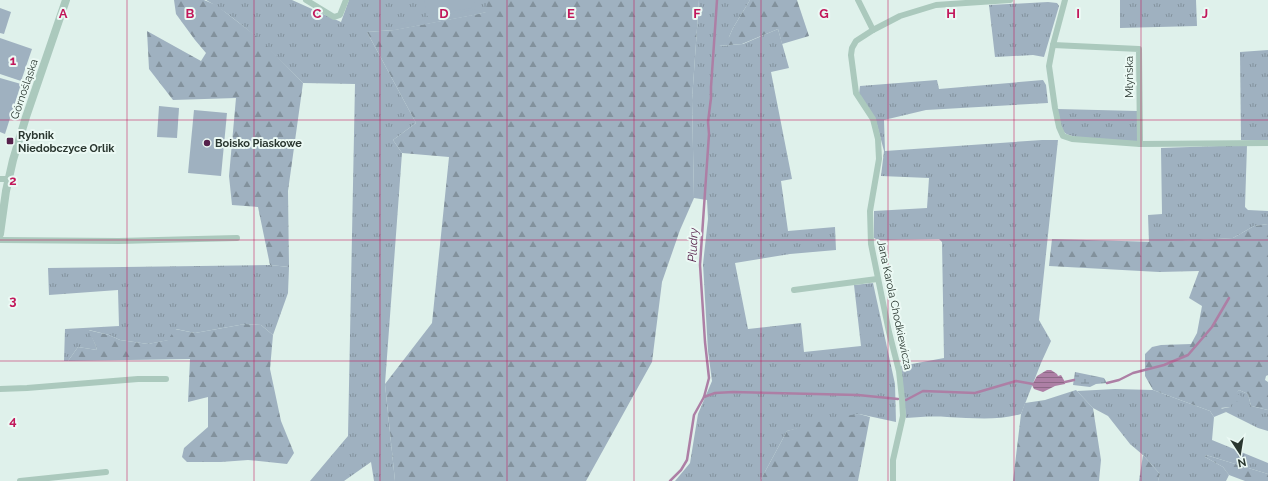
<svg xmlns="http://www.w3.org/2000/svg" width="1268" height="481" font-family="Raleway,sans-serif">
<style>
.grass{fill:url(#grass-tufts)}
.forest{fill:url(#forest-firs)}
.wetland{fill:url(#wetland-marsh)}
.garden{fill:#9fb1c0}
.water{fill:url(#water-rules)}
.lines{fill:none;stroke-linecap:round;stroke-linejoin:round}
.stream{stroke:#ad7fa5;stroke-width:2.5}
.minor{stroke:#abc9bd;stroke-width:6}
.tertiary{stroke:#abc9bd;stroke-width:8}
.grid{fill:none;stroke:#c2185b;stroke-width:1;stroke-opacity:0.55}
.poi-dot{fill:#57224c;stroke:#ebf9f4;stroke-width:1.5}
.labels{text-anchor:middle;stroke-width:4;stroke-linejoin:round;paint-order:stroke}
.street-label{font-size:11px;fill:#2a3730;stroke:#ebf9f4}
.poi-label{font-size:11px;font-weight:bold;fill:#2a3730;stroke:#ebf9f4;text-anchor:start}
.water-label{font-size:12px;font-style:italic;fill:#57224c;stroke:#ebf9f4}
.grid-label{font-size:13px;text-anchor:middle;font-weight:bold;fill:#c2185b;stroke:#ebf9f4;stroke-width:4;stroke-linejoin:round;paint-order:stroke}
</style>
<defs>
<pattern id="grass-tufts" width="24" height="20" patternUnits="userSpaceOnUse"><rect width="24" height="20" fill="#9fb1c0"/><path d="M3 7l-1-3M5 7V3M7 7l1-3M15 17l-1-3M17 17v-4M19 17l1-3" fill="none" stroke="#82919c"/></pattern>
<pattern id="forest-firs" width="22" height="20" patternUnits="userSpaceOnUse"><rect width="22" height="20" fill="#9fb1c0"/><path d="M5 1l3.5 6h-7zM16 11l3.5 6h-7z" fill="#82919c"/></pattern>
<pattern id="wetland-marsh" width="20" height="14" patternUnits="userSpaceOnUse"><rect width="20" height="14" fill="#9fb1c0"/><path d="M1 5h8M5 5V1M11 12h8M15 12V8" fill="none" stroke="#82919c"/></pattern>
<pattern id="water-rules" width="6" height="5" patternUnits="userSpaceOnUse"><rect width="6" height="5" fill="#ad7fa5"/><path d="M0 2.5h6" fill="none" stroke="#8d6987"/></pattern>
</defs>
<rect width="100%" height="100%" fill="#dff1eb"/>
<g class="grass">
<path d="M206,0H292L341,22L349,0H487V12L478,14L394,30L367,32L416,123L393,140L402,153L385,384L395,481H374L371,462L344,481H310L348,436L355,84L303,83C272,52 244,22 206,0Z"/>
<path d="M699,0H750L733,28L729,37L719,46L743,44L778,29L789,68L771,72L792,179L781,181L788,231L835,227L836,250L790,254L735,263L748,329L801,323L804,352L861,346L854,285L873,283L895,384L896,422L859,414L787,431L760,481H675L690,463L698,414L712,381L708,351L703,264L708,219L707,200L694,198L692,100Z"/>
<path d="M1120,0H1196L1197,26L1120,28Z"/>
<path d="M1048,2L1057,3L1059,6L1044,57L1033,55L995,57L989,5Z"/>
<path d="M1268,50V141L1241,140L1240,52Z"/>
<path d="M937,80L939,89L1043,80L1046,85L1048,103L926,110L884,120L885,151L1042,140H1058L1039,320L1051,341L1041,363L1021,414C996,421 973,418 947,417C933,416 920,417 906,418L901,366L944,358L942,242L939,239L878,240L874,238V211L927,208L929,178L881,176L884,151L876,121L859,94L860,86Z"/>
<path d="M1057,109L1138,111V141L1133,142C1121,141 1073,140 1065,133C1059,128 1059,117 1057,109Z"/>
<path d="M1247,145L1245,207L1248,210L1268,211V224L1254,226L1233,238L1149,243L1148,215L1162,214L1161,148Z"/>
<path d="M270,265L289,267L288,293L273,335L261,325L245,324L195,333L176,329L169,340L148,344L120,340L109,335L89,330L95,344L97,350L78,347L68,361H64L65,329L119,326L118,290L49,295L48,268Z"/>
<path d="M1115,389L1153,390L1210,411L1214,417L1212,440L1268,463V474L1206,455L1205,457L1223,467L1229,475L1226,481H1158L1160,474L1143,455L1130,444L1108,416L1093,408L1077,391Z"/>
<path d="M1239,390L1248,394L1251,406L1268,410V431L1258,428L1220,409L1230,407L1235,393Z"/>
</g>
<g class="forest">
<path d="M174,0H204L216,5L261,40L303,83L288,191L289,267L270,265L258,207L232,205L229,176L236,98L173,100L149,69L147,31L201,61L206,53L195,40L176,14Z"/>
<path d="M487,0H699L692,100L694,198L680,230L662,282L652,362L586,481H395L385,384L432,323L449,157L402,153L393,140L416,123L367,32L394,30L478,14L486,12Z"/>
<path d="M750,0H797L809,36L782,44L778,29L742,44L718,46L719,38L729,37L733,28Z"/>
<path d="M1268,224V375L1266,376L1265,380L1268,382V410L1251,406L1248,394L1239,390L1236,393L1242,397L1241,401L1233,402L1230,407L1221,408L1226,412L1214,417L1210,411L1153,390L1145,376V354L1152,347L1161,345L1191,344L1197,333L1202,306L1189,298L1199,271L1159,272L1049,266L1052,239L1156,242L1233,238L1254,226Z"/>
<path d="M245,324L261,325L273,335L270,369L281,421L294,453L287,464L248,460L221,462H187L182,457L184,448L208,427V397L188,402L190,359L68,361L78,347L97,350L95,344L88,330L109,335L120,340L148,344L168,340L175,329L195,333Z"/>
<path d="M1076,390L1093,408L1101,460L1099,481H1013L1021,414L1025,403L1045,400Z"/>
<path d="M859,414L870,417L858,481H760L787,431L835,417Z"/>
<path d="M1143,455L1160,474L1158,481H1139Z"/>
<path d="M1206,455L1268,474V481H1245L1229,475L1223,467L1205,457Z"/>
</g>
<path class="wetland" d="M1075,372L1104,378L1107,383L1096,384L1090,387L1073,385Z"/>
<g class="garden">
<path d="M424,0H474L476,7L427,16Z"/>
<path d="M0,8L11,12L4,34L0,33Z"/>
<path d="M477,9L478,14L394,30L393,25Z"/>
<path d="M0,38L32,49L21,81L0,74Z"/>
<path d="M0,78L21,84L5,134L0,132Z"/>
<path d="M159,106L179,108L177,138L157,137Z"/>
<path d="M194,110L227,113L221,176L188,173Z"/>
</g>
<path class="water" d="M1047,370H1051L1057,374L1058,376L1061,375L1065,382V384L1055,386L1043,392L1034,389L1032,385L1037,376Z"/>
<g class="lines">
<g class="stream">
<path d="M1065,382L1074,380"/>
<path d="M1107,383L1119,380L1133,373L1164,365L1188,355L1212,327L1229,298"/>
<path d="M704,397L715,393L733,392L858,395L898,399"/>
<path d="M906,400L923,391L975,393L1016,381L1033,384"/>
<path d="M670,481L681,470L687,460L694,415L704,397L709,378L705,342L700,265L709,134L708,122L711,98V87L717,0"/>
</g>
<g class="minor">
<path d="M306,0L334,17L340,15L346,0"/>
<path d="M858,0L873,30"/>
<path d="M1065,0L1053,45L1049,66L1055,108L1059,127L1063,136L1072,139L1140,144L1268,143"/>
<path d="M1053,45L1139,49L1140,144"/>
<path d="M0,179H8"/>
<path d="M0,240L119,241L237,238"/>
<path d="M794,290L877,279"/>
<path d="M0,389L27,388L138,379H166"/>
<path d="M20,481L106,472"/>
<path d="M893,481V460L903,416L902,399L899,371L889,332L871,244L870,211L879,159L878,139L873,119L856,93L851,55L852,48L856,41L873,30L900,16L936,5L1010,0"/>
</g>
<path class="tertiary" d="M0,234L6,191L13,160L26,117L66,0"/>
</g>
<path class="grid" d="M127,0V481M254,0V481M380,0V481M507,0V481M634,0V481M761,0V481M888,0V481M1014,0V481M1141,0V481M0,120H1268M0,240H1268M0,361H1268"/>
<g class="poi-dot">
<rect x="6" y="137" width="8" height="8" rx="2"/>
<circle cx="207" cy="143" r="4"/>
</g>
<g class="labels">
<g class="street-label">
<text transform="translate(1129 77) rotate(-90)" y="4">Młyńska</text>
<text transform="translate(24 89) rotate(-71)" y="4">Górnośląska</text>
<text transform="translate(895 305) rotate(78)" y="4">Jana Karola Chodkiewicza</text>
</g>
<g class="poi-label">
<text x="18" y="139">Rybnik<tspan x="18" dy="13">Niedobczyce Orlik</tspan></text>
<text x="215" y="147">Boisko Piaskowe</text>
</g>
<g class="water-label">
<text transform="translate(693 245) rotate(-87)" y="4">Pludry</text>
</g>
</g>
<g class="grid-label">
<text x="63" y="18">A</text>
<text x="190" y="18">B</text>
<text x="317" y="18">C</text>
<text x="444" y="18">D</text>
<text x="571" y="18">E</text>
<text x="697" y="18">F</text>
<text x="824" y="18">G</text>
<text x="951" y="18">H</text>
<text x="1078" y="18">I</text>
<text x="1205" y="18">J</text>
<text x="13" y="65">1</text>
<text x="13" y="185">2</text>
<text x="13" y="305">3</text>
<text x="13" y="425">4</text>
</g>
<g transform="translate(1240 453) rotate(168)" stroke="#ebf9f4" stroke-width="3" paint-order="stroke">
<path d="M0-3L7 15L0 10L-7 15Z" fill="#2a3730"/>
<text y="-6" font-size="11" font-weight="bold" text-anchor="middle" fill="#2a3730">N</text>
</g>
</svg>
